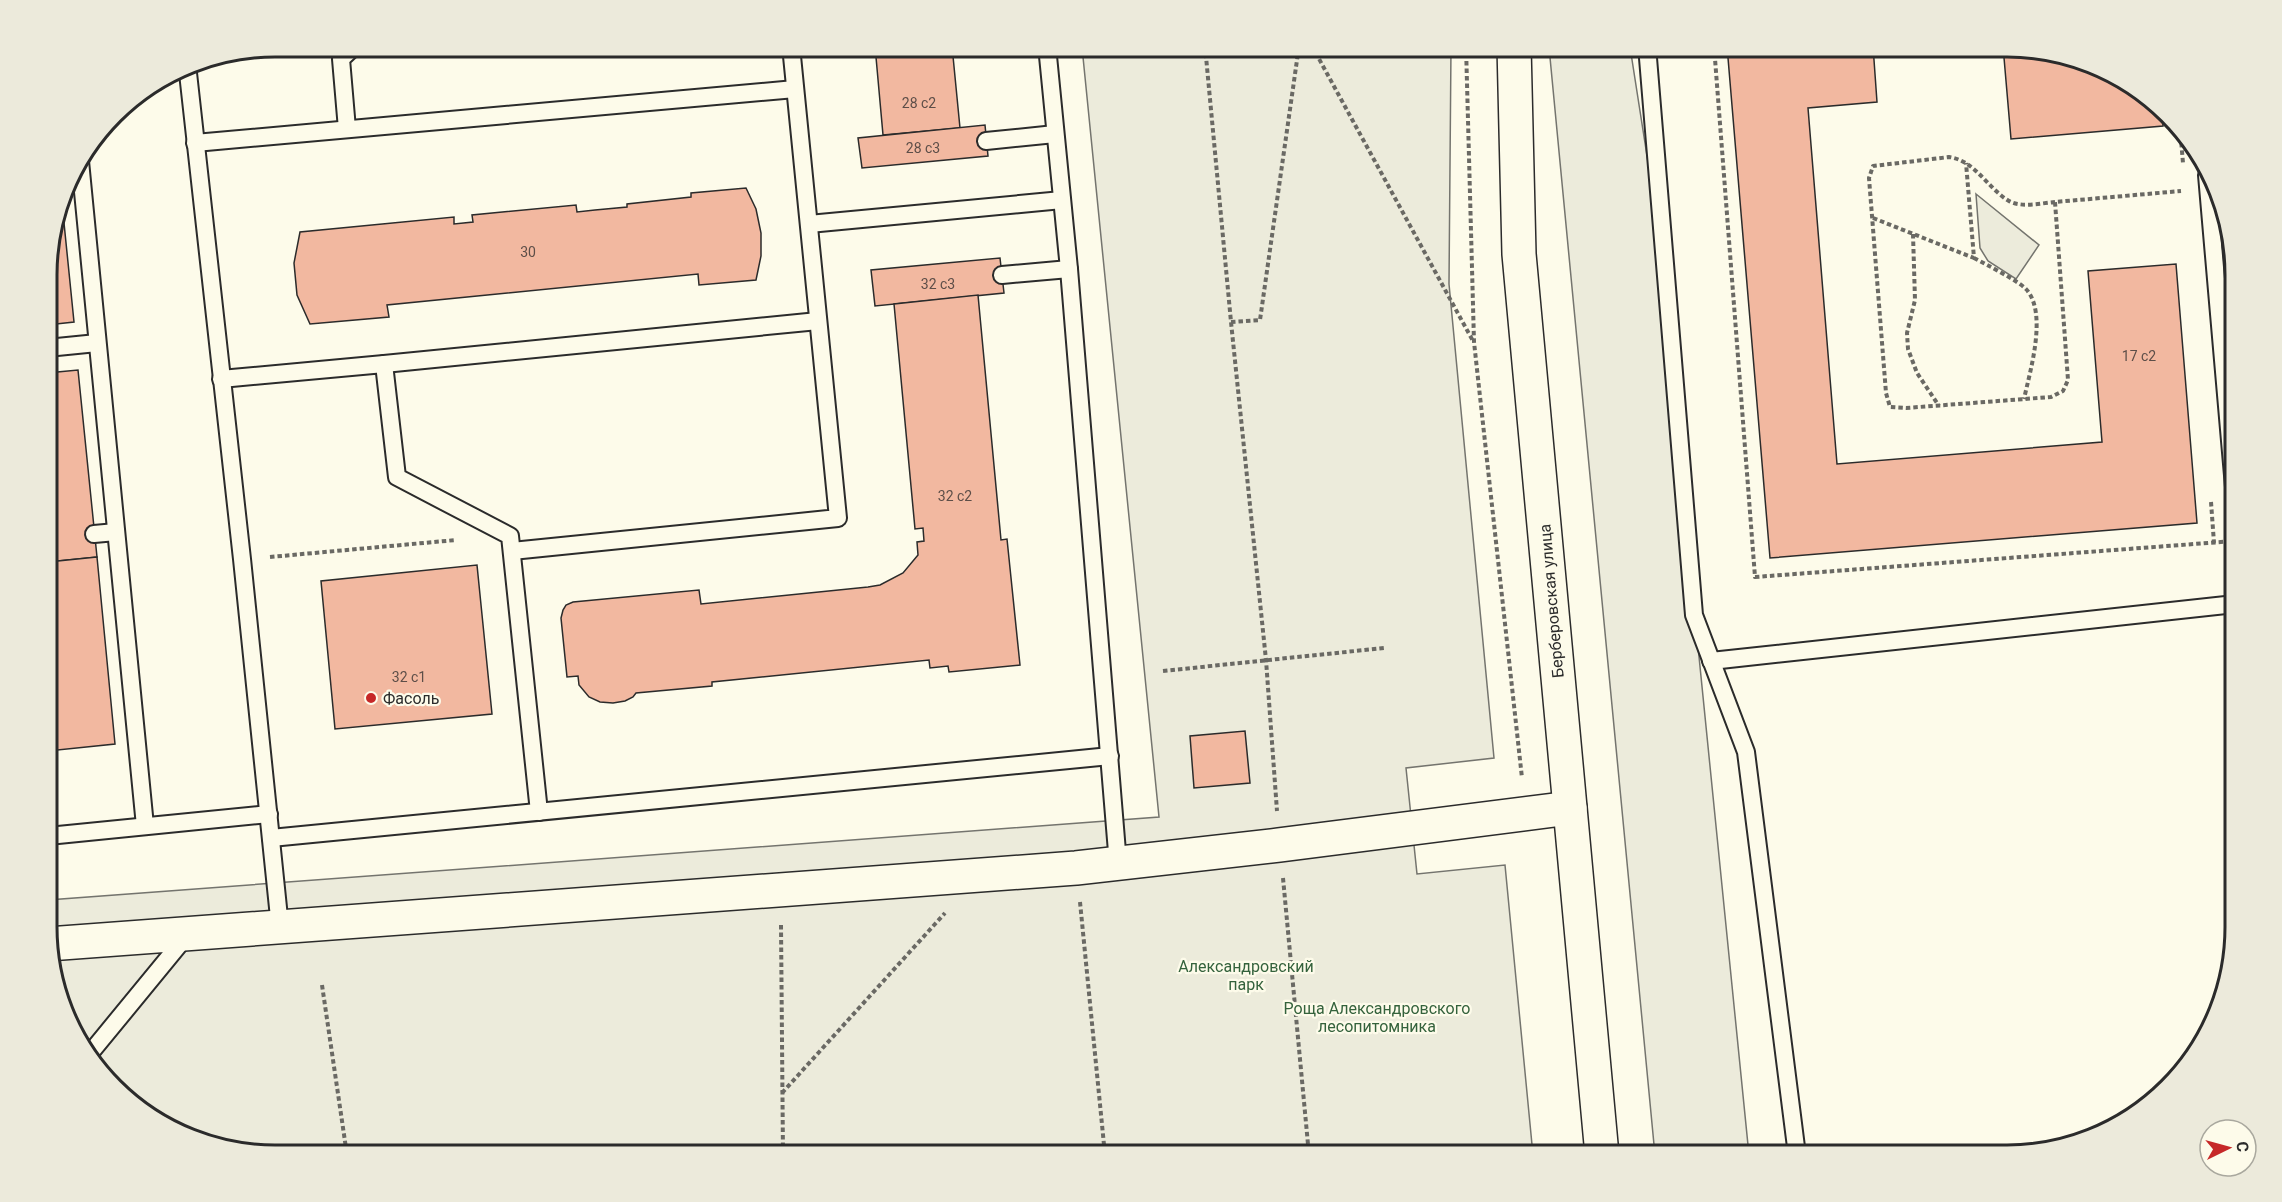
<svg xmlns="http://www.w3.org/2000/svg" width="2282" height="1202" font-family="Roboto,sans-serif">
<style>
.green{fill:#ecebdb;stroke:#74746e;stroke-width:1.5}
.building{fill:#f2b8a0;stroke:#2b2b2b;stroke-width:1.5}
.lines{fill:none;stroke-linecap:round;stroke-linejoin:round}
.lane-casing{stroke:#2b2b2b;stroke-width:20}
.street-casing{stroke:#2b2b2b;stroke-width:36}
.secondary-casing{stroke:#2b2b2b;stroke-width:36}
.path{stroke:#6a6964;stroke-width:4;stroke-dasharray:4.5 3;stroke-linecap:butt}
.lane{stroke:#fdfbea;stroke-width:16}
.street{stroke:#fdfbea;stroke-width:33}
.secondary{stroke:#fdfbea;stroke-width:33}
.poi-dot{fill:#c62828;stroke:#fdfbea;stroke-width:2}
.labels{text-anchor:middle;stroke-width:4.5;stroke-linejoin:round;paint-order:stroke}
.number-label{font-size:14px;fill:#5d4e48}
.street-label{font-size:16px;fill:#2b2b2b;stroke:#fdfbea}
.poi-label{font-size:16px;fill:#2b2b2b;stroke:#fdfbea;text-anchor:start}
.park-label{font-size:16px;fill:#34623c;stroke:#fdfbea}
.rim{fill:none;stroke:#2b2b2b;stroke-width:3}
</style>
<rect width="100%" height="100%" fill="#fdfbea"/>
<g class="green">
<path d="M1082,47H1451L1449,284L1494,758L1406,768L1417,874L1505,865L1533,1155H275L173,1132L124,1099L85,1054L49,958L48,900L1159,817Z"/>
<path d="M1549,47H1630L1652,188L1749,1155H1655Z"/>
<path d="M1976,194L2039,245L2016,279L1988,261L1980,248Z"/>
</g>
<g class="building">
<path d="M875,46H952L960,128L883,135Z"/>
<path d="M1727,46H1873L1877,102L1808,108L1837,464L2102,442L2088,271L2176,264L2197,523L1770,558Z"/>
<path d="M2003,46L2109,70L2158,103L2162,107L2163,126L2011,139Z"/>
<path d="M985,125L988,156L862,168L858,138Z"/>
<path d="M746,188L756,209L761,233V256L756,280L699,285L698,274L387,305L389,317L310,324L297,295L294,263L300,232L454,217V224L473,222L472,215L576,205L577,212L595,210L627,207V204L691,197V193Z"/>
<path d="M62,203L74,322L47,325V259Z"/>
<path d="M1000,258L1004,293L875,306L871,270Z"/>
<path d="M978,295L1001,540L1007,539L1020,665L949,672L948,666L930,668L929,660L712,682V686L636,693L633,697L625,701L613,703L600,702L589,697L579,685L578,676L567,677L561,618L563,610L566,605L573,602L699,590L701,604L868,587L880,585L903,573L918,555L917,542L924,541L923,528L915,529L894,304Z"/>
<path d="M78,370L97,557L48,562L47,373Z"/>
<path d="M97,557L115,744L48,751V562Z"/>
<path d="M477,565L492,714L335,729L321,581Z"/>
<path d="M1245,731L1250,783L1194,788L1190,736Z"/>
</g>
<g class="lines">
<defs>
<g id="lane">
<path d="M1047,46L1069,269L1118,864"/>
<path d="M1647,46L1694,615L1746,752L1797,1155"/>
<path d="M187,64L242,559L280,927"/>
<path d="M347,129L341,59L355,46"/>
<path d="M986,141L1055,134"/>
<path d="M195,143L795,89"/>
<path d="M80,161L145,826"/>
<path d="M2207,175L2234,487"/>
<path d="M809,224L1062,200"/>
<path d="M1002,275L1069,269"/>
<path d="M47,348L97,343"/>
<path d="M384,364L818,321"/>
<path d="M221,379L384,364L397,477L510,536L539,812"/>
<path d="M94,534L116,532"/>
<path d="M512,551L838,518L791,46"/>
<path d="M1711,661L2235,604"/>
<path d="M48,836L269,814"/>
<path d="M271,838L1110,756"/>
<path d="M87,1057L188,934"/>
</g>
<path id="street" d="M48,944L1076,868L1279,845L1570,808"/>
<path id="secondary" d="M1514,46L1519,254L1602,1155"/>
</defs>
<use href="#lane" class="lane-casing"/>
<use href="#street" class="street-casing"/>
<use href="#secondary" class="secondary-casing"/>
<g class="path">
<path d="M1205,46L1231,322L1266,660L1277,811"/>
<path d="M1312,46L1473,341"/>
<path d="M1466,46L1474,342L1522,778"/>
<path d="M1714,46L1755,577L2234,541"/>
<path d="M2180,128L2183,163"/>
<path d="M2055,202C2042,203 2021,208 2009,201C1987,188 1976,161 1949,157L1873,166L1869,178L1886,393L1890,407L1906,408L2051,397L2063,391L2068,380L2055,202L2181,191"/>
<path d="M1873,218L1974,258L1966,163"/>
<path d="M1913,234L1915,300L1907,333L1908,349L1917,373L1939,406"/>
<path d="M1974,258C1987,265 2017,280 2026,289C2048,313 2030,371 2024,399"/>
<path d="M1231,322L1260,320L1299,46"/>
<path d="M2211,502L2214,543"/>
<path d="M270,557L456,540"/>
<path d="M1163,671L1384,648"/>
<path d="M1283,878L1309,1155"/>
<path d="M1080,902L1105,1155"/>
<path d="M781,925L783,1155"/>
<path d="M322,985L347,1155"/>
<path d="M782,1093L945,913"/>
</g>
<use href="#lane" class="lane"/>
<use href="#street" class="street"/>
<use href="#secondary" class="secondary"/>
</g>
<circle class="poi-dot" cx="371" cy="698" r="6"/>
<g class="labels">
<g class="number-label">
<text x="919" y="108">28 с2</text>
<text x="923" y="153">28 с3</text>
<text x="528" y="257">30</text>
<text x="938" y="289">32 с3</text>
<text x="2139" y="361">17 с2</text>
<text x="955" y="501">32 с2</text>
<text x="409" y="682">32 с1</text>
</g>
<g class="street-label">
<text transform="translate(1551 601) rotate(-95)" y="6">Берберовская улица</text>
</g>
<g class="poi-label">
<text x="383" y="704">Фасоль</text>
</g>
<g class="park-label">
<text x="1246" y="972">Александровский<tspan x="1246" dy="18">парк</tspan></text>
<text x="1377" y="1014">Роща Александровского<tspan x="1377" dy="18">лесопитомника</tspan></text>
</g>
</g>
<path d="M0 0H2282V1202H0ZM275 57H2007A218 218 0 0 1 2225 275V927A218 218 0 0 1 2007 1145H275A218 218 0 0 1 57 927V275A218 218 0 0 1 275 57Z" fill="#eceadb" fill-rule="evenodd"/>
<path class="rim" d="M275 57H2007A218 218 0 0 1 2225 275V927A218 218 0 0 1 2007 1145H275A218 218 0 0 1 57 927V275A218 218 0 0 1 275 57Z"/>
<g transform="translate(2228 1148) rotate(85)"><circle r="28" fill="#fdfbea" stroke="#a9a89e" stroke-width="1.5"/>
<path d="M0-4.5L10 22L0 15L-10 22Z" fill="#c62828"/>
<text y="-9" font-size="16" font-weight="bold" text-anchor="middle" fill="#2b2b2b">С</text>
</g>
</svg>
